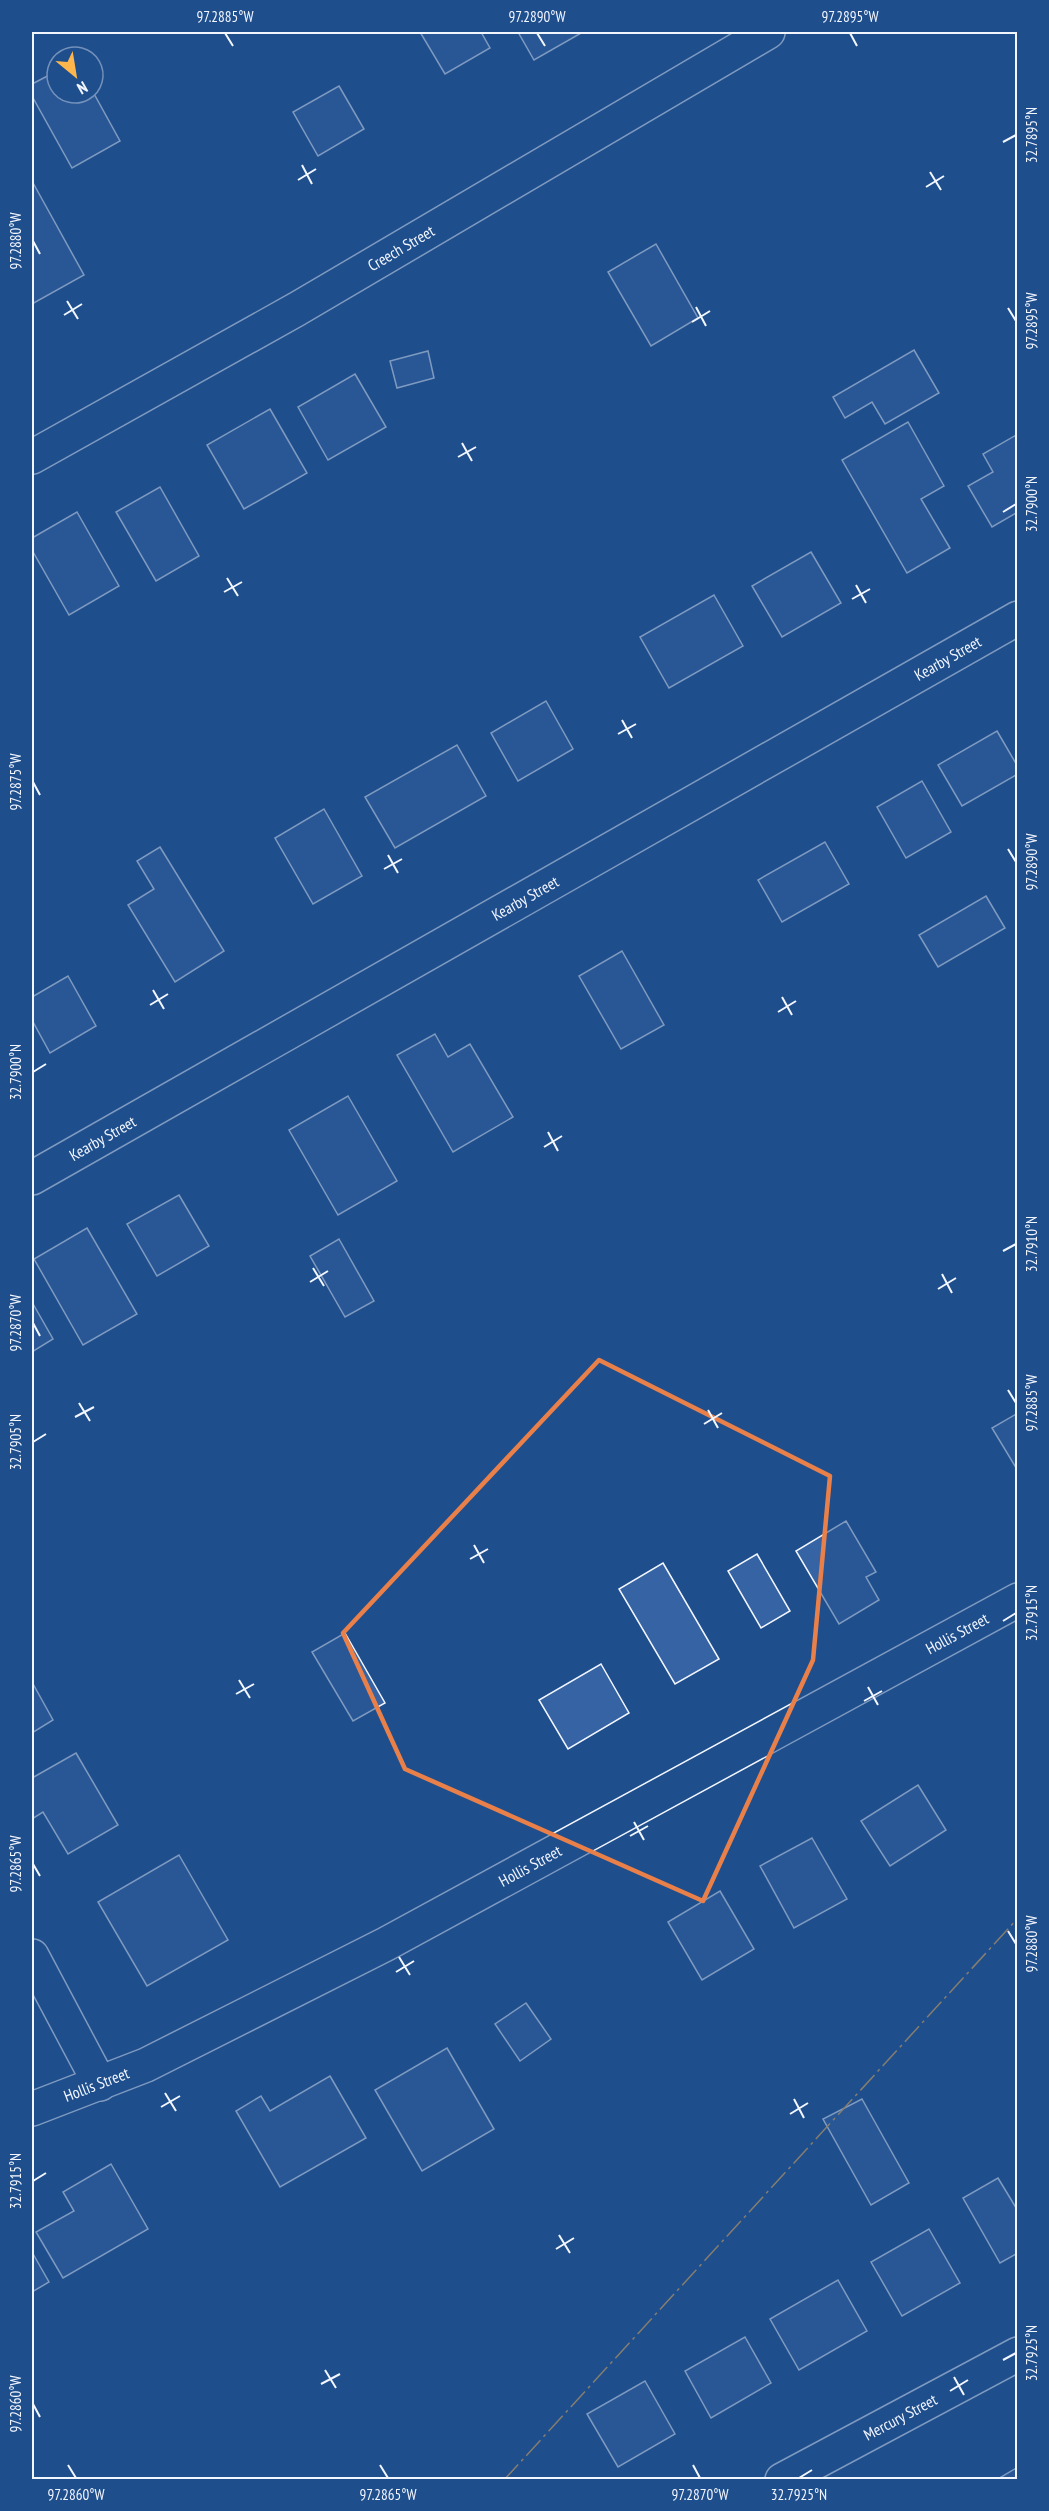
<svg xmlns="http://www.w3.org/2000/svg" width="1049" height="2511" font-family="'PT Sans Narrow',sans-serif">
<style>
.building{fill:#3563a3;stroke:#f2f6ff;stroke-width:1.5}
.lines{fill:none;stroke-linecap:round;stroke-linejoin:round}
.street-casing{stroke:#f2f6ff;stroke-width:36}
.street{stroke:#1f4e8c;stroke-width:33}
.power{stroke:#ffb74d;stroke-width:1.5;stroke-dasharray:21 4.5 3 4.5;stroke-linecap:butt}
.marked{fill:none;stroke:#ea8049;stroke-width:4.5;stroke-linejoin:round}
.ticks{fill:none;stroke:#f2f6ff;stroke-width:2}
.labels{text-anchor:middle;stroke-width:4.5;stroke-linejoin:round;paint-order:stroke}
.street-label{font-size:16px;fill:#f2f6ff;stroke:#1f4e8c}
.neatline{fill:none;stroke:#f2f6ff;stroke-width:2}
.ticks-label{font-size:15px;text-anchor:middle;fill:#f2f6ff}
</style>
<rect width="100%" height="100%" fill="#1f4e8c"/>
<g class="building">
<path d="M420,32H481L490,48L445,74Z"/>
<path d="M518,32H583L534,60Z"/>
<path d="M57,71V93L93,92L120,141L72,168L32,96V84Z"/>
<path d="M339,86L364,129L318,156L293,112Z"/>
<path d="M32,181L84,275L32,304Z"/>
<path d="M656,244L698,318L651,346L608,272Z"/>
<path d="M914,350L939,393L885,424L872,402L845,418L833,397Z"/>
<path d="M428,351L434,378L397,388L390,361Z"/>
<path d="M355,374L386,427L328,460L298,407Z"/>
<path d="M270,409L307,473L244,509L207,445Z"/>
<path d="M908,422L944,486L921,499L950,548L907,573L842,460Z"/>
<path d="M1018,434V512L992,527L968,486L993,472L983,454Z"/>
<path d="M160,487L199,556L156,581L116,512Z"/>
<path d="M77,512L119,586L69,615L32,550V538Z"/>
<path d="M811,552L841,603L782,637L752,586Z"/>
<path d="M714,595L743,646L669,688L640,637Z"/>
<path d="M546,701L573,749L518,781L491,733Z"/>
<path d="M997,731L1018,767V774L962,806L938,765Z"/>
<path d="M457,745L486,796L395,848L365,797Z"/>
<path d="M922,781L951,832L906,858L877,807Z"/>
<path d="M324,809L362,876L313,904L275,838Z"/>
<path d="M825,842L849,884L782,922L758,880Z"/>
<path d="M160,847L224,951L175,982L128,905L154,889L137,861Z"/>
<path d="M986,896L1005,928L938,967L919,935Z"/>
<path d="M622,951L664,1025L621,1049L579,976Z"/>
<path d="M68,976L96,1026L50,1053L32,1020V997Z"/>
<path d="M435,1034L448,1057L470,1044L513,1117L453,1152L397,1055Z"/>
<path d="M348,1096L397,1181L338,1215L289,1130Z"/>
<path d="M179,1195L209,1246L157,1276L127,1224Z"/>
<path d="M87,1228L137,1314L83,1345L34,1259Z"/>
<path d="M339,1239L374,1301L345,1317L310,1256Z"/>
<path d="M32,1302L53,1339L32,1352Z"/>
<path d="M1018,1413V1471L992,1428Z"/>
<path d="M846,1521L876,1572L866,1577L879,1600L839,1624L796,1551Z"/>
<path d="M757,1554L790,1611L761,1628L728,1571Z"/>
<path d="M663,1563L719,1659L675,1684L619,1589Z"/>
<path d="M345,1633L385,1703L353,1721L312,1652Z"/>
<path d="M601,1664L629,1713L568,1749L539,1700Z"/>
<path d="M32,1682L53,1720L32,1733Z"/>
<path d="M76,1753L118,1825L68,1854L43,1812L32,1819V1778Z"/>
<path d="M918,1785L946,1830L890,1866L861,1821Z"/>
<path d="M812,1838L847,1899L794,1928L760,1866Z"/>
<path d="M179,1855L228,1940L147,1986L98,1902Z"/>
<path d="M720,1891L754,1949L702,1980L668,1922Z"/>
<path d="M526,2003L551,2039L520,2061L495,2024Z"/>
<path d="M447,2048L494,2129L422,2171L375,2090Z"/>
<path d="M330,2076L366,2138L280,2187L236,2111L261,2096L270,2111Z"/>
<path d="M862,2099L909,2183L871,2205L823,2119Z"/>
<path d="M111,2164L148,2229L63,2278L36,2232L74,2211L63,2192Z"/>
<path d="M998,2178L1018,2211V2253L1000,2263L963,2198Z"/>
<path d="M929,2229L960,2283L902,2316L871,2262Z"/>
<path d="M32,2252L49,2282L32,2292Z"/>
<path d="M838,2280L867,2331L799,2370L770,2319Z"/>
<path d="M745,2337L771,2383L711,2418L685,2371Z"/>
<path d="M645,2381L675,2434L618,2467L587,2414Z"/>
<path d="M1018,2467V2480H996Z"/>
</g>
<g class="lines">
<defs>
<g id="street">
<path id="s1" d="M32,457L297,309L768,32"/>
<path id="s2" d="M32,1178L1018,618"/>
<path d="M32,1956L100,2084"/>
<path id="s3" d="M32,2109L146,2065L386,1944L1018,1600"/>
<path id="s4" d="M782,2480L1018,2354"/>
</g>
</defs>
<use href="#street" class="street-casing"/>
<use href="#street" class="street"/>
<path class="power" d="M504,2480L1018,1918"/>
</g>
<path d="M0 0H1049V2511H0ZM599,1360L830,1476L813,1660L703,1901L405,1769L343,1633Z" fill="#1f4e8c" fill-opacity=".55" fill-rule="evenodd"/>
<path class="marked" d="M599,1360L830,1476L813,1660L703,1901L405,1769L343,1633Z"/>
<path class="ticks" d="M225,33L233,46M537,33L545,46M850,33L857,46M1003,142L1016,135M302,165L312,184M930,172L941,190M298,180L316,169M926,187L944,176M33,241L40,254M67,301L78,319M696,307L706,326M1008,308L1016,321M64,315L82,304M692,322L710,311M462,443L472,461M458,457L476,447M1003,512L1016,504M227,578L238,596M856,585L866,603M224,592L242,582M852,599L870,589M622,720L632,738M618,734L636,724M33,782L40,795M1008,849L1016,862M388,855L398,873M384,869L402,859M153,990L164,1009M782,997L792,1015M150,1005L168,994M778,1012L796,1001M33,1072L46,1064M548,1132L558,1151M544,1147L562,1136M1003,1251L1016,1244M313,1268L324,1286M942,1274L952,1293M310,1282L328,1271M938,1289L956,1278M33,1323L40,1336M1008,1390L1016,1403M79,1403L90,1421M708,1410L718,1428M75,1417L94,1407M704,1424L722,1413M33,1442L46,1434M474,1545L484,1563M470,1559L488,1549M1003,1621L1016,1613M239,1680L250,1698M868,1687L878,1705M236,1694L254,1684M864,1701L882,1691M634,1822L644,1840M630,1836L648,1826M33,1864L40,1876M1008,1931L1016,1944M399,1957L410,1975M396,1972L414,1961M165,2093L176,2111M794,2099L804,2118M161,2107L180,2096M790,2114L808,2103M33,2181L46,2173M559,2235L570,2253M556,2249L574,2238M1003,2360L1016,2353M325,2370L336,2388M954,2377L964,2395M321,2384L340,2374M950,2391L968,2380M33,2404L40,2417M68,2465L76,2478M380,2465L388,2478M693,2465L700,2478M799,2478L812,2470"/>
<g class="labels">
<g class="street-label">
<text dy="6" stroke="none"><textPath href="#s1" startOffset="424">Creech Street</textPath></text>
<text dy="6" stroke="none"><textPath href="#s2" startOffset="1053">Kearby Street</textPath></text>
<text dy="6" stroke="none"><textPath href="#s2" startOffset="567">Kearby Street</textPath></text>
<text dy="6" stroke="none"><textPath href="#s2" startOffset="81">Kearby Street</textPath></text>
<text dy="6" stroke="none"><textPath href="#s3" startOffset="1041">Hollis Street</textPath></text>
<text dy="6" stroke="none"><textPath href="#s3" startOffset="555">Hollis Street</textPath></text>
<text dy="6" stroke="none"><textPath href="#s3" startOffset="69">Hollis Street</textPath></text>
<text dy="6" stroke="none"><textPath href="#s4" startOffset="134">Mercury Street</textPath></text>
</g>
</g>
<rect width="1049" height="2511" fill="none" stroke="#1f4e8c" stroke-width="66"/>
<g transform="translate(75 75) rotate(150)"><circle r="28" fill="#1f4e8c" stroke="#7391ba" stroke-width="1.5"/>
<path d="M0-4.5L10 22L0 15L-10 22Z" fill="#ffb74d"/>
<text y="-9" font-size="16" font-weight="bold" text-anchor="middle" fill="#f2f6ff">N</text>
</g>
<rect x="33" y="33" width="983" height="2445" class="neatline"/>
<g class="ticks-label">
<text x="225" y="22">97.2885°W</text>
<text x="537" y="22">97.2890°W</text>
<text x="850" y="22">97.2895°W</text>
<text transform="translate(1032 135) rotate(-90)" y="5">32.7895°N</text>
<text transform="translate(16 241) rotate(-90)" y="5">97.2880°W</text>
<text transform="translate(1032 321) rotate(-90)" y="5">97.2895°W</text>
<text transform="translate(1032 504) rotate(-90)" y="5">32.7900°N</text>
<text transform="translate(16 782) rotate(-90)" y="5">97.2875°W</text>
<text transform="translate(1032 862) rotate(-90)" y="5">97.2890°W</text>
<text transform="translate(16 1072) rotate(-90)" y="5">32.7900°N</text>
<text transform="translate(1032 1244) rotate(-90)" y="5">32.7910°N</text>
<text transform="translate(16 1323) rotate(-90)" y="5">97.2870°W</text>
<text transform="translate(1032 1403) rotate(-90)" y="5">97.2885°W</text>
<text transform="translate(16 1442) rotate(-90)" y="5">32.7905°N</text>
<text transform="translate(1032 1613) rotate(-90)" y="5">32.7915°N</text>
<text transform="translate(16 1864) rotate(-90)" y="5">97.2865°W</text>
<text transform="translate(1032 1944) rotate(-90)" y="5">97.2880°W</text>
<text transform="translate(16 2181) rotate(-90)" y="5">32.7915°N</text>
<text transform="translate(1032 2353) rotate(-90)" y="5">32.7925°N</text>
<text transform="translate(16 2404) rotate(-90)" y="5">97.2860°W</text>
<text x="76" y="2500">97.2860°W</text>
<text x="388" y="2500">97.2865°W</text>
<text x="700" y="2500">97.2870°W</text>
<text x="799" y="2500">32.7925°N</text>
</g>
</svg>
